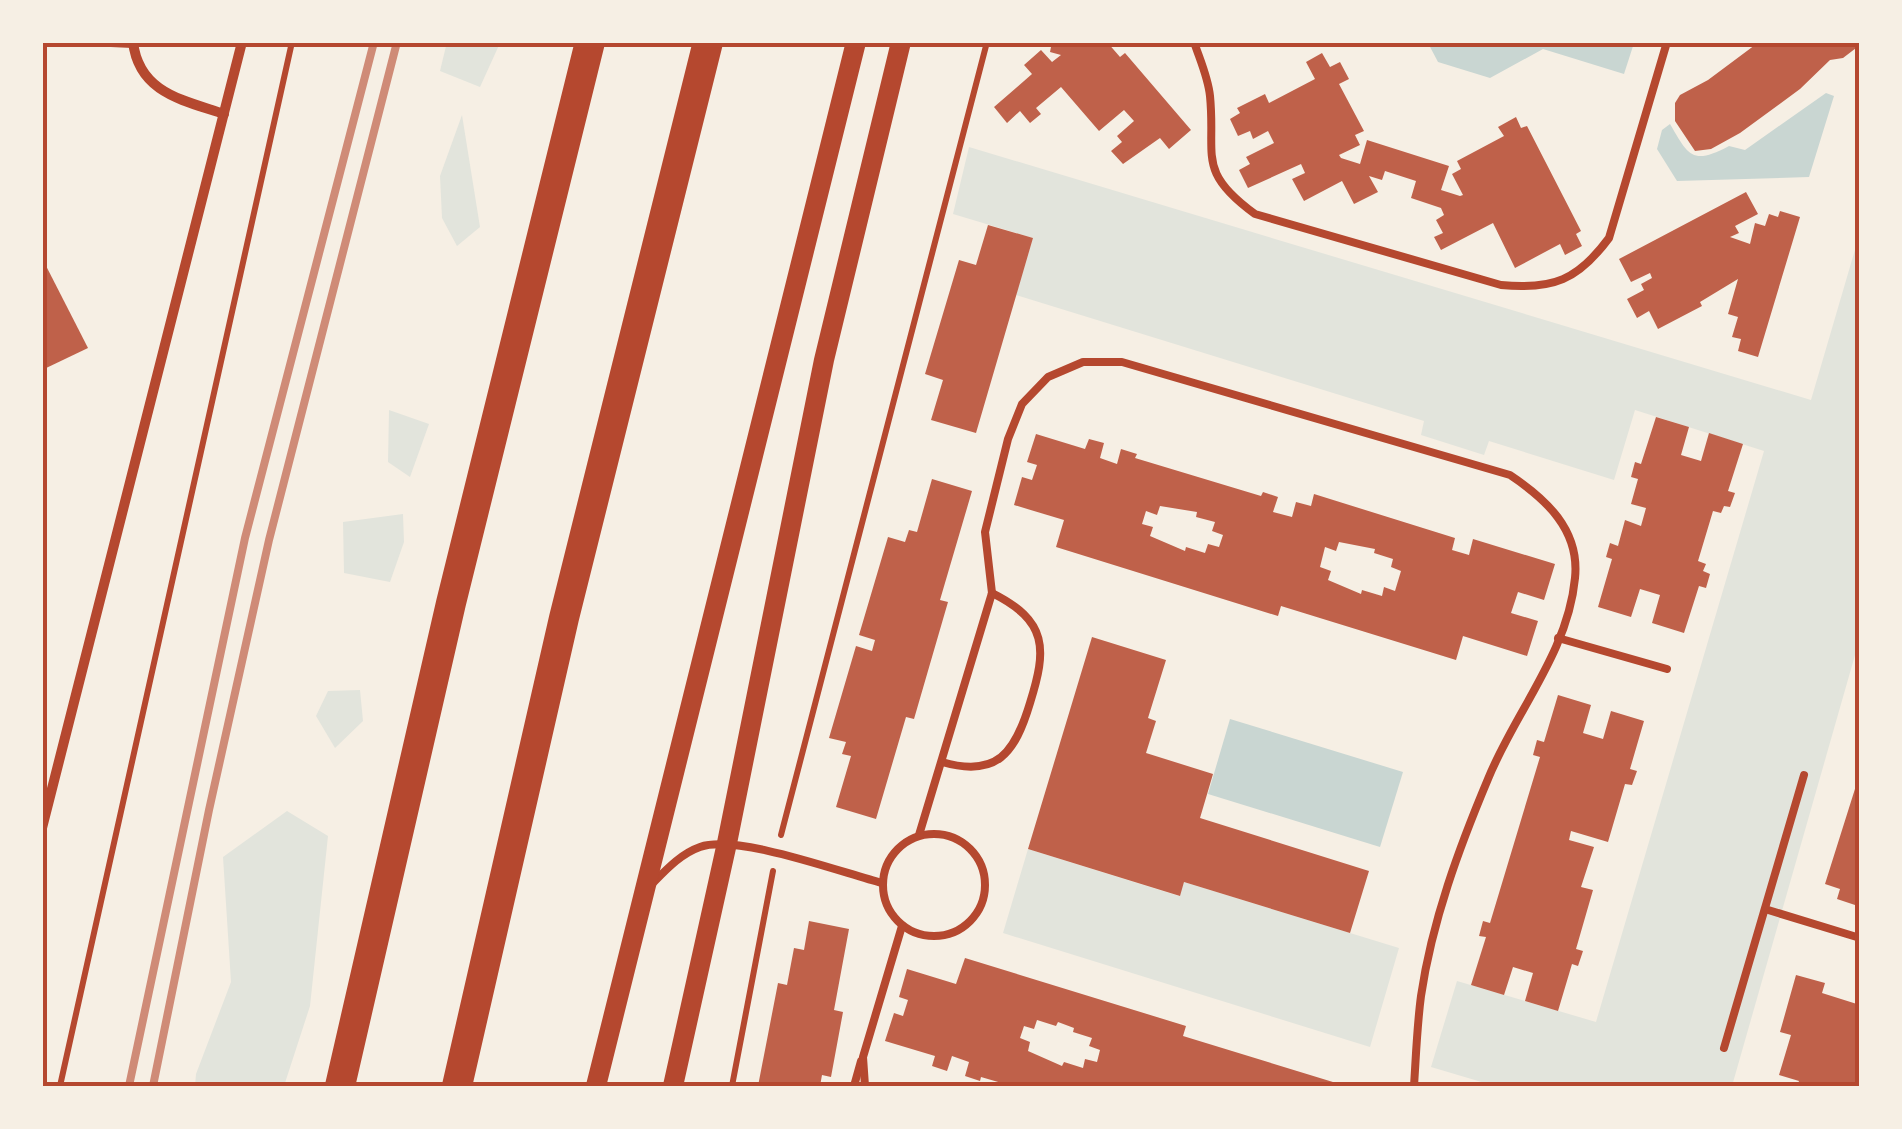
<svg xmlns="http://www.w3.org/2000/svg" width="1902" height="1129" font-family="'Source Sans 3',sans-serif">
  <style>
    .green { fill: #e2e4dc }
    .water { fill: #c9d6d2 }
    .building { fill: #bf614a; fill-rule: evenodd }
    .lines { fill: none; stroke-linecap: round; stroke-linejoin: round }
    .path { stroke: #b5482f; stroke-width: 6 }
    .service { stroke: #b5482f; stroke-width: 8 }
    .minor { stroke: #b5482f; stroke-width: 10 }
    .secondary { stroke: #b5482f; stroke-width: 20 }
    .motorway { stroke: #b5482f; stroke-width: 30 }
    .rail { stroke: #cf8b77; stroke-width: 8 }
    .neatline { fill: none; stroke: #b5482f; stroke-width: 4 }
  </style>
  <rect width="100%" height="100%" fill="#f6efe4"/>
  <g class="green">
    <polygon points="447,42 500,43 480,87 440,71"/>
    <polygon points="462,115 480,227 457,246 442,218 440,176"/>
    <polygon points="969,147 1811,400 1859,236 1859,641 1732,1086 1495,1086 1431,1067 1457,981 1596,1022 1764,451 1635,410 1614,480 1489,441 1484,455 1421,435 1424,421 1016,295 1033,238 953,214"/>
    <polygon points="389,410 429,424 410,477 388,462"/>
    <polygon points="403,514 404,542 390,582 344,573 343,522"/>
    <polygon points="360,690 363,721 335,748 316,716 328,691"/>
    <polygon points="287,811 328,836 310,1006 284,1086 195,1086 196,1074 231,982 223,857"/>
    <polygon points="1028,849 1179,896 1184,882 1399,948 1370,1047 1003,933"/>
  </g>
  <g class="water">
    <polygon points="1428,43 1634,43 1624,74 1543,49 1490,78 1438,62"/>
    <path d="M1826,93l8,3 -25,81 -132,4 -20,-32 5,-19 8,-6c19,33 23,41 59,22l16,4z"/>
    <polygon points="1230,719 1403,772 1380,847 1208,794"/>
  </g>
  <g class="building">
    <polygon points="1052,42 1107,42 1120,57 1125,53 1191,130 1169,149 1160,138 1123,164 1111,151 1122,142 1117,136 1134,121 1124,110 1099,131 1061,87 1036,108 1041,114 1030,123 1020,111 1007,123 994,107 1032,74 1024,65 1041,50 1052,62 1061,55 1050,52"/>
    <polygon points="1759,42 1860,42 1860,45 1843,58 1830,60 1800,89 1740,133 1711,149 1695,151 1675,121 1675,103 1680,95 1708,80"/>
    <polygon points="1322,53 1330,67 1340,62 1349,79 1339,84 1364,131 1355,135 1360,145 1339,155 1341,158 1360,164 1367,140 1449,166 1441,190 1460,196 1463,195 1452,174 1461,169 1457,161 1504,136 1498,127 1516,117 1521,128 1527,126 1581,231 1576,234 1582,246 1565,255 1560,244 1515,268 1493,223 1441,250 1434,237 1443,233 1436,220 1444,215 1441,208 1411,198 1416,181 1385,171 1382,180 1369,176 1378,192 1354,204 1342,181 1304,201 1292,179 1305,173 1301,164 1248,188 1239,170 1250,164 1246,157 1274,143 1268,131 1253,139 1250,131 1238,136 1230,119 1240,113 1237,108 1265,94 1269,103 1315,79 1306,62"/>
    <polygon points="1746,192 1758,214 1735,226 1739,233 1730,237 1750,244 1755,223 1765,226 1769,214 1778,217 1780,211 1800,217 1758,357 1738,351 1741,339 1732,337 1738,317 1728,314 1738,279 1700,302 1702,306 1658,329 1649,311 1637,318 1627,299 1644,290 1641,284 1652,278 1650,273 1631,282 1619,259"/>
    <polygon points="988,225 1033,238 976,433 931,420 943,380 925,374 959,260 976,265"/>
    <polygon points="42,258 88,348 42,370"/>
    <polygon points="1656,417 1689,427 1681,455 1701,461 1709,433 1743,444 1728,491 1735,493 1730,507 1724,506 1721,513 1713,511 1698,561 1706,564 1703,571 1710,574 1706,588 1699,586 1684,633 1652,623 1660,595 1640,589 1631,617 1598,607 1612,559 1606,557 1610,543 1618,546 1625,520 1641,526 1646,508 1631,504 1638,479 1631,477 1635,462 1641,464"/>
    <path d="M1036,434l49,15 4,-10 15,4 -4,15 17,6 4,-15 16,5 -2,4 126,38 2,-4 15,5 -5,15 19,5 4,-15 15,4 3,-12 141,44 -3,12 17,5 4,-16 82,25 -11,36 -26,-8 -7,21 27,8 -11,35 -64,-20 -7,24 -175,-54 -3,10 -222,-69 8,-27 -50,-15 8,-28 10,3 5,-15 -10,-3zM1160,506l37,6 -1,5 19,5 -3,9 11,4 -4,12 -11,-3 -3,9 -19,-6 -1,4 -35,-15 3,-9 -11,-3 4,-13 11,4zM1339,542l36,7 -1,4 19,6 -2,8 10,4 -6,20 -11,-4 -2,9 -20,-6 -1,4 -33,-14 3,-9 -11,-4 5,-20 11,4z"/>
    <polygon points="932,479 972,491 940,600 948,602 914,719 906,717 876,819 836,807 851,756 842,754 846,742 829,738 856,646 872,651 875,640 859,635 888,537 905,542 909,530 917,532"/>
    <polygon points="1092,637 1166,660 1148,718 1156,721 1146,753 1213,774 1200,818 1369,871 1350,933 1184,882 1180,896 1028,849"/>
    <polygon points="1558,695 1591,705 1583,733 1603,739 1611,711 1644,721 1630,769 1637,771 1632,785 1625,784 1608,842 1571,831 1569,840 1594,847 1581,887 1593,890 1576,949 1583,951 1578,966 1572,964 1558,1011 1525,1001 1533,973 1513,967 1504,995 1471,985 1486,937 1479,936 1483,921 1490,923 1540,757 1533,755 1537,740 1544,742"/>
    <polygon points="1860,773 1860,895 1855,905 1837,899 1840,889 1825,884"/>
    <polygon points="809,921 849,929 834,1010 843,1012 831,1077 822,1075 820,1086 758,1086 778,983 787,985 794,948 804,950"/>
    <path d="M965,958l221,68 -3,10 163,50h-334l-31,-9 -1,4 -15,-5 4,-14 -17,-6 -5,15 -15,-5 3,-10 -50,-15 9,-28 9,3 5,-16 -9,-3 8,-28 49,15zM1037,1020l19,6 2,-4 16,6 -1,4 19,6 -3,8 11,4 -3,12 -12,-3 -2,9 -19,-6 -2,4 -34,-15 2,-9 -10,-4 4,-12 10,3z"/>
    <polygon points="1796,975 1825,983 1822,993 1860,1005 1860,1086 1797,1086 1799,1081 1779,1075 1791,1035 1780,1032"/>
  </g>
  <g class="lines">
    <g class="path">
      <polyline points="781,835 987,42"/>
      <polyline points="60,1086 292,42"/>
      <polyline points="732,1086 773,871"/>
    </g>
    <g class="service">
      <polyline points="89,42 133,44"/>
      <path d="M1194,42c6,18 14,35 16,54 6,60 -14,75 45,118l246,71c52,5 77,-5 108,-47l58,-196"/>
      <polyline points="1558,638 1667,669"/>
      <path d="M942,762c55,16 73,-9 88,-59 17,-54 18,-82 -38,-110"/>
      <circle cx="934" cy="885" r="51"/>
      <path d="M919,835l73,-242 -7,-61 23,-93 14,-35 26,-27 35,-15h39l388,113c36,24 70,55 65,103 -7,75 -60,134 -87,201 -29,69 -56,142 -67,217 -4,30 -5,60 -7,90"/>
      <path d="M651,885c14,-14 29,-31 49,-38 38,-13 140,25 182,36"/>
      <polyline points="1765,909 1860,938"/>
      <polyline points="1724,1048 1804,775"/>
      <polyline points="854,1086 861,1061"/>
      <polyline points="865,1086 863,1057 902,926"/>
    </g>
    <g class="minor">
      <path d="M133,42c6,51 50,58 91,72"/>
      <polyline points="42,828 242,42"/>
    </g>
    <g class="secondary">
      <polyline points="596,1086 856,42"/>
      <polyline points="673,1086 727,843 824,360 901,42"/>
    </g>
    <g class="motorway">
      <polyline points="340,1086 451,603 590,42"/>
      <polyline points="457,1086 564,618 708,42"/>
    </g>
    <g class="rail">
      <polyline points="129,1086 245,538 374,42"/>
      <polyline points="153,1086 209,810 269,540 397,42"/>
    </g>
  </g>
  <rect width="1902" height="1129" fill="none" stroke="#f6efe4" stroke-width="90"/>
  <rect x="45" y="45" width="1812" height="1039" class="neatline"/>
</svg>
